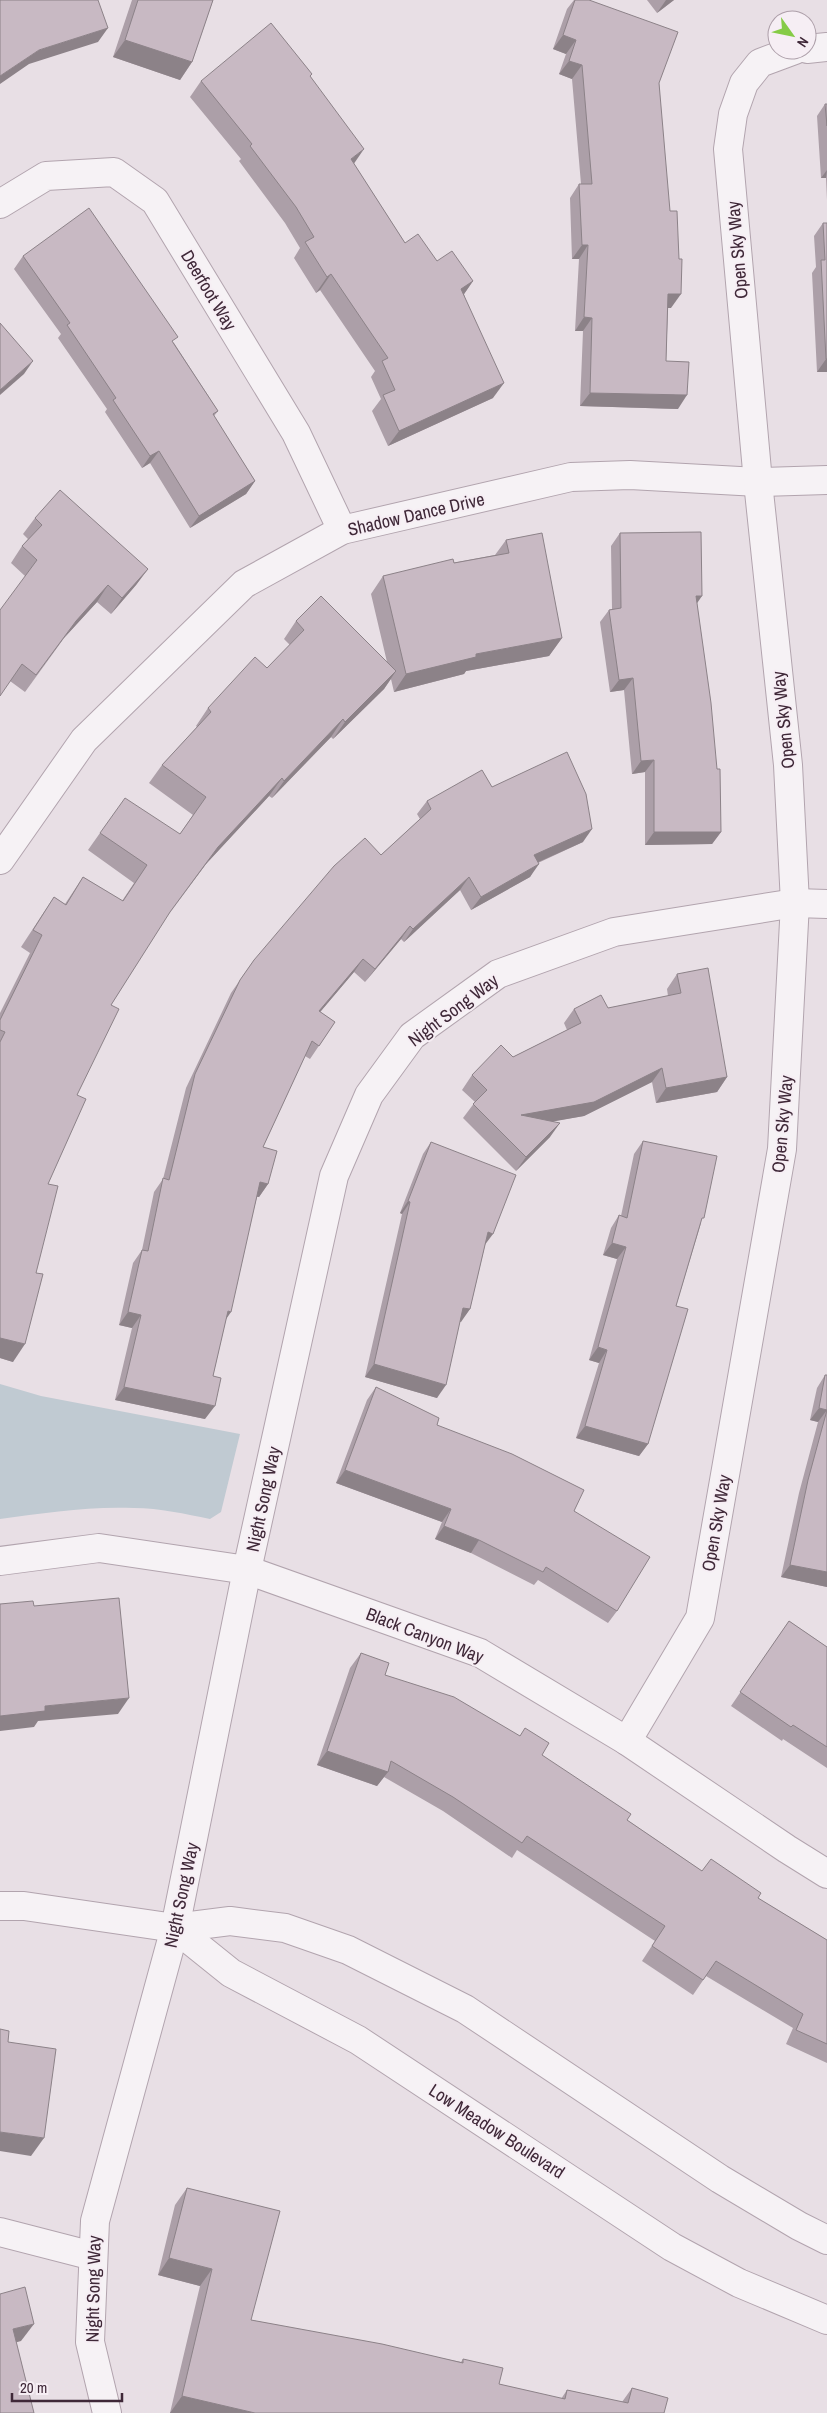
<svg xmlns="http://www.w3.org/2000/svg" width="827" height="2413" font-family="'Archivo Narrow',sans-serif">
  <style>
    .green { fill: #c0cad2 }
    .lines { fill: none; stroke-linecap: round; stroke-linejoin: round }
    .minor-casing { stroke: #b2a4ae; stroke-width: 30 }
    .minor { stroke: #f6f2f5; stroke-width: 28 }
    .wall { fill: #ac9fa8 }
    .shaded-wall { fill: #8c8288 }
    .building { fill: #c8b9c3; stroke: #8c8288 }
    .labels { text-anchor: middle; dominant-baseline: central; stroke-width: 4; stroke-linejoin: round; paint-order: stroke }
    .street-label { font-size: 18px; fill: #3f2838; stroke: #f6eef4 }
  </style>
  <rect width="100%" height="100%" fill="#e8dfe5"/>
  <path class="green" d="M0,1384l41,12 199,38 -19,78 -11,7c-25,-5 -50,-11 -76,-11 -45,-2 -90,5 -134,11z"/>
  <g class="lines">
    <g class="minor-casing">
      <g id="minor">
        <polyline points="807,49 827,47"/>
        <polyline points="0,204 46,176 114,172 155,201 296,433 342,530"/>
        <polyline points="0,860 84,740 244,584 342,530 571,477 630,475 758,482 827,480"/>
        <polyline points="0,1561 99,1548 247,1570 480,1653 627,1741 787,1849 827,1874"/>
        <polyline points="627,1741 700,1618 782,1149 795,903 788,765 758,482 728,149 733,114 744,83 760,63 795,50"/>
        <polyline points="0,1906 24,1906 175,1928 230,1921 285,1928 348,1950 465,2009 720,2179 799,2226 827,2240"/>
        <polyline points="175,1928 231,1973 358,2040 672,2247 739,2283 827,2320"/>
        <polyline points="0,2232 93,2256"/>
        <polyline points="107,2413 90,2342 95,2221 175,1928 247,1570 334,1176 369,1095 412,1036 498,974 614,932 795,903 827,904"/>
      </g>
    </g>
    <use href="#minor" class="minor"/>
  </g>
  <g class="wall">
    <polygon points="132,0 213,0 192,62 180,80 113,57"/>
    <polygon points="574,0 589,0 659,83 671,308 668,308 666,361 678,409 580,406 583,331 575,331 579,259 572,259 570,198 579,184 581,184 572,79 559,74 566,54 553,49 567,9"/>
    <polygon points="647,0 674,0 657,13"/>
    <polygon points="310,76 354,164 405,243 473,281 464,294 493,398 388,446 372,411 381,399 371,377 375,371 320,290 316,293 294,258 300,248 285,223 239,161 241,159 190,97 201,81"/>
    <polygon points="825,104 827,104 827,200 826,178 821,178 817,116"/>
    <polygon points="823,223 827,223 827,372 817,372 812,273 816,267 814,236"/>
    <polygon points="23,256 174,343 218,411 214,416 255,481 246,494 190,528 150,463 142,468 105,412 107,409 58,338 61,334 14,269"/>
    <polygon points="35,518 148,569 136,585 111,614 97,602 64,638 25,692 10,681 25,576 11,563 22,546 28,539 23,534"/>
    <polygon points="620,533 697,604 721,832 712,844 645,845 645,772 632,774 624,690 610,692 600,622 609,610 612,609 611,546"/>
    <polygon points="506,540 562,638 549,656 466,671 464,674 394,692 391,679 384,689 333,739 331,737 272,798 269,796 206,864 166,917 111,1005 77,1095 48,1184 13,1362 0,1358 0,1013 30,953 21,947 42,915 54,897 65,904 83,877 122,901 134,883 88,850 100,833 180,834 193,815 149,783 162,765 197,727 196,726 208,708 267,668 290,645 284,639 296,621 387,662 371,594 383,576 495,555"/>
    <polygon points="492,787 583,842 538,863 530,877 471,910 460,890 404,942 401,939 365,982 354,972 320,1012 335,1022 310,1059 305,1056 263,1147 268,1184 259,1197 257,1197 226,1319 213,1376 205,1419 115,1400 132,1328 119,1325 133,1263 142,1250 154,1192 163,1179 186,1088 231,993 254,960 381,855 420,819 417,814 427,801"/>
    <polygon points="677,974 727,1077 717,1092 656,1103 652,1082 584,1116 554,1121 550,1137 516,1171 463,1118 475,1102 462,1090 472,1075 513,1057 567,1030 564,1023 574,1009 608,1008 668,996 667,989"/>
    <polygon points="643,1141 701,1223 676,1306 648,1444 639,1456 576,1438 599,1363 589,1360 617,1259 603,1255 611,1228 619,1215 621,1216 634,1154"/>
    <polygon points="431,1142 485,1245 470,1309 460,1322 437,1398 365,1377 402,1214 400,1213 423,1154"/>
    <polygon points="825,1375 827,1375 827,1587 781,1577 799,1493 818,1422 810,1420 817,1388"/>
    <polygon points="376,1387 574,1511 617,1611 608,1623 538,1580 534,1585 471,1553 435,1539 442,1522 336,1483 367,1400"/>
    <polygon points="789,1621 827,1647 827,1768 783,1739 782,1741 731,1706"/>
    <polygon points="361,1653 385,1675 542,1755 627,1820 702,1871 758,1898 827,1940 827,2063 786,2044 793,2028 706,1976 693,1995 642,1961 655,1941 517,1850 512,1858 443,1811 384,1777 377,1786 317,1765 350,1668"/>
    <polygon points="187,2188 251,2320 461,2362 463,2359 499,2384 561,2399 567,2390 622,2402 632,2388 664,2413 170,2413 200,2286 158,2275 175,2205"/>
  </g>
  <g class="shaded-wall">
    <polygon points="666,0 674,0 657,13"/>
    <polygon points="108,28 98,42 29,64 0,84 0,76 39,50"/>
    <polygon points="563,35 576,40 566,54 553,49"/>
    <polygon points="125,40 192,62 180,80 113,57"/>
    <polygon points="569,61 582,65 572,79 559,74"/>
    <polygon points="364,149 353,165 351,159"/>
    <polygon points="827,170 826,178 821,178"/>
    <polygon points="582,245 588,245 579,259 572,259"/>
    <polygon points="331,274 320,290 316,293 327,277"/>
    <polygon points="473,281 462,297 461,289"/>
    <polygon points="668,294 681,294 671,308 659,308"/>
    <polygon points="584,317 592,318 583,331 575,331"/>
    <polygon points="826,359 827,359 827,372 817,372"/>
    <polygon points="33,361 24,374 0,395 0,390"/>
    <polygon points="504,383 493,398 388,446 399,431"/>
    <polygon points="590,393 687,395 678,409 580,406"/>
    <polygon points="159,451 150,463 142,468 150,456"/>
    <polygon points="255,481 246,494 190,528 199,516"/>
    <polygon points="148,569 136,585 111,614 122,598"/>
    <polygon points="108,585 97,602 64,638 25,692 76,621"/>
    <polygon points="696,596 702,596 693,609"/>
    <polygon points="562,638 549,656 466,671 464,674 394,692 406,674 476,654"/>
    <polygon points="396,671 384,689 333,739 345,722"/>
    <polygon points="633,678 624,690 610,692 619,680"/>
    <polygon points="343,719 331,737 272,798 284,781"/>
    <polygon points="654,760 645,772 632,774 641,761"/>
    <polygon points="282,778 269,796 206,864 158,929 218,847"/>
    <polygon points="592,829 583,842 525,868 534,855"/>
    <polygon points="654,832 721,832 712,844 645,845"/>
    <polygon points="539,864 530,877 471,910 481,897"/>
    <polygon points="469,877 460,890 404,942 413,929"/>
    <polygon points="410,926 401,939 365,982 375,969"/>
    <polygon points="363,959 354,972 310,1024 319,1011"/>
    <polygon points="662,1068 652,1082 584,1116 511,1129 521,1115"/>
    <polygon points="727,1077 717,1092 656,1103 666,1088"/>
    <polygon points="560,1123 550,1137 516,1171 526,1157"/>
    <polygon points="260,1182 268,1184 259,1197 251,1195"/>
    <polygon points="408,1201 410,1202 402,1214 400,1213"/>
    <polygon points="488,1232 493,1234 484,1246"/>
    <polygon points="612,1243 626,1247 617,1259 603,1255"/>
    <polygon points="463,1308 470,1309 461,1322 455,1320"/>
    <polygon points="228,1311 231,1312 222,1325"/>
    <polygon points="128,1312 141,1315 132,1328 119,1325"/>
    <polygon points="0,1338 25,1344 13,1362 0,1358"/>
    <polygon points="598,1347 607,1350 599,1363 589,1360"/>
    <polygon points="374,1364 446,1385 437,1398 365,1377"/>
    <polygon points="124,1387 215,1406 205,1419 115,1400"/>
    <polygon points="819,1408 827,1410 818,1422 810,1420"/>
    <polygon points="585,1426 648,1444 639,1456 576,1438"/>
    <polygon points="345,1470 451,1509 442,1522 336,1483"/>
    <polygon points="444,1526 479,1540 471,1553 435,1539"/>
    <polygon points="790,1565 827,1572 827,1587 781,1577"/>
    <polygon points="129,1698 118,1714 38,1721 34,1727 0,1731 0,1716 45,1706"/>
    <polygon points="327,1751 388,1772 377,1786 317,1765"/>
    <polygon points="0,2132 44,2138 31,2156 0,2151"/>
    <polygon points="169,2258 212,2269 200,2286 158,2275"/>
    <polygon points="34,2324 21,2341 0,2347 13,2329"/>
    <polygon points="182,2396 255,2413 170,2413"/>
  </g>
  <g class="building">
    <polygon points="0,0 98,0 108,28 39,50 0,76"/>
    <polygon points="138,0 213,0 192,62 125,40"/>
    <polygon points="575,0 589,0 678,32 659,83 670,211 677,211 679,259 682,259 681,294 668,294 666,361 689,362 687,395 590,393 592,318 584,317 588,245 582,245 579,184 592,184 582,65 569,61 576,40 563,35"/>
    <polygon points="271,23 312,74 310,76 364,149 351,159 405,243 418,234 437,261 452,251 473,281 461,289 504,383 399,431 383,395 395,390 382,361 388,358 331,274 327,277 305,242 314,237 296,207 250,146 252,144 201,81"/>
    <polygon points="825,104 827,104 827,126"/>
    <polygon points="89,208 178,337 172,341 218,411 213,414 255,481 199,516 159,451 150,456 113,400 116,398 67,325 70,323 23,256"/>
    <polygon points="823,223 827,223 827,359 826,359 821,260 825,260"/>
    <polygon points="0,323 33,361 0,390"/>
    <polygon points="60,490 148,569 122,598 108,585 76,621 36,675 22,664 0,696 0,610 37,560 22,546 42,525 35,518"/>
    <polygon points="701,532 702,596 696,596 711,703 717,769 720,769 721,832 654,832 654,760 641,761 633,678 619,680 609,610 621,608 620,533"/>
    <polygon points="542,533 562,638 476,654 476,657 406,674 383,576 453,559 454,563 509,553 506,540"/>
    <polygon points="321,596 396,671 345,722 343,719 284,781 282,778 218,847 170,912 111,1005 119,1009 77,1095 86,1099 48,1184 58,1186 36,1273 43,1274 25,1344 0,1338 0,1042 5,1032 0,1030 0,1020 42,935 33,930 54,897 66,905 83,877 123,901 147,865 100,833 125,798 180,834 206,797 162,765 211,712 208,708 255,657 267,668 304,630 296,621"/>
    <polygon points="567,752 586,794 592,829 534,855 539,864 481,897 469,877 413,929 410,926 375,969 363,959 319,1011 335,1022 319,1046 312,1041 263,1147 277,1151 268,1184 260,1182 231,1312 228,1311 213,1376 221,1378 215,1406 124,1387 141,1315 128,1312 142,1250 148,1251 163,1178 169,1180 195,1074 240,980 254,960 334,866 365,838 381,855 431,809 427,801 482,770 492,787"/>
    <polygon points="708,968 727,1077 666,1088 662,1068 594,1102 521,1115 560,1123 526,1157 473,1104 487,1090 472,1075 501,1045 513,1057 581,1023 574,1009 601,995 608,1008 681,993 677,974"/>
    <polygon points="643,1141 717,1156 704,1218 702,1218 676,1306 688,1309 648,1444 585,1426 607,1350 598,1347 626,1247 612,1243 619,1215 627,1218"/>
    <polygon points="431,1142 516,1175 493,1234 488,1232 470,1309 463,1308 446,1385 374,1364 410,1202 408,1201"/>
    <polygon points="825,1375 827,1375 827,1572 790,1565 808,1480 827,1410 819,1408"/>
    <polygon points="376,1387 439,1418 437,1425 512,1454 584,1490 574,1511 650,1557 617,1611 546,1567 543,1572 479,1540 444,1526 451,1509 345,1470"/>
    <polygon points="119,1598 129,1698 45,1706 45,1711 0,1716 0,1604 33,1601 34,1606"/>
    <polygon points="789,1621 827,1647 827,1747 793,1725 791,1727 740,1692"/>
    <polygon points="361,1653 389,1663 385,1675 454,1697 520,1736 525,1728 549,1743 542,1755 631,1814 627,1820 702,1871 711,1859 761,1893 758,1898 827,1940 827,2044 796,2030 803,2014 716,1961 703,1980 652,1946 665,1926 527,1836 522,1843 453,1797 391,1761 388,1772 327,1751"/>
    <polygon points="0,2029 9,2031 8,2042 56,2049 44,2138 0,2132"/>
    <polygon points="187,2188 280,2211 251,2320 382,2344 463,2363 463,2359 503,2368 499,2384 565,2399 567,2390 628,2403 632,2388 668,2398 664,2413 255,2413 182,2396 212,2269 169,2258"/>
    <polygon points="25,2287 34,2324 13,2329 34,2413 0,2413 0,2294"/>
  </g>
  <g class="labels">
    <g class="street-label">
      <text transform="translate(737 250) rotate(-95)">Open Sky Way</text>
      <text transform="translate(209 290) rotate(59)">Deerfoot Way</text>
      <text transform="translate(416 514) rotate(-13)">Shadow Dance Drive</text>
      <text transform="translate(783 720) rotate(-96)">Open Sky Way</text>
      <text transform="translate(453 1010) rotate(-37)">Night Song Way</text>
      <text transform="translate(782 1124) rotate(-85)">Open Sky Way</text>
      <text transform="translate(263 1499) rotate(-78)">Night Song Way</text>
      <text transform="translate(716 1523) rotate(-80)">Open Sky Way</text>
      <text transform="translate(425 1635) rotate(21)">Black Canyon Way</text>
      <text transform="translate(181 1895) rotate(-78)">Night Song Way</text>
      <text transform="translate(497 2131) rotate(33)">Low Meadow Boulevard</text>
      <text transform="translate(93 2289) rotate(-89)">Night Song Way</text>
    </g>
  </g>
  <g transform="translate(792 35) rotate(123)"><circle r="24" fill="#f6eef4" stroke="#ad9fa9"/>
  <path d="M0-4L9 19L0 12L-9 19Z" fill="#85cb46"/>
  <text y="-8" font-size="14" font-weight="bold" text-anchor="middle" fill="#3f2838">N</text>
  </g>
  <path d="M12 2393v8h110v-8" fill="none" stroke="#3f2838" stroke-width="2.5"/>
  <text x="20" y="2393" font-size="15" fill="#3f2838" stroke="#f6eef4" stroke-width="4" paint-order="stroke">20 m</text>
</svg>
